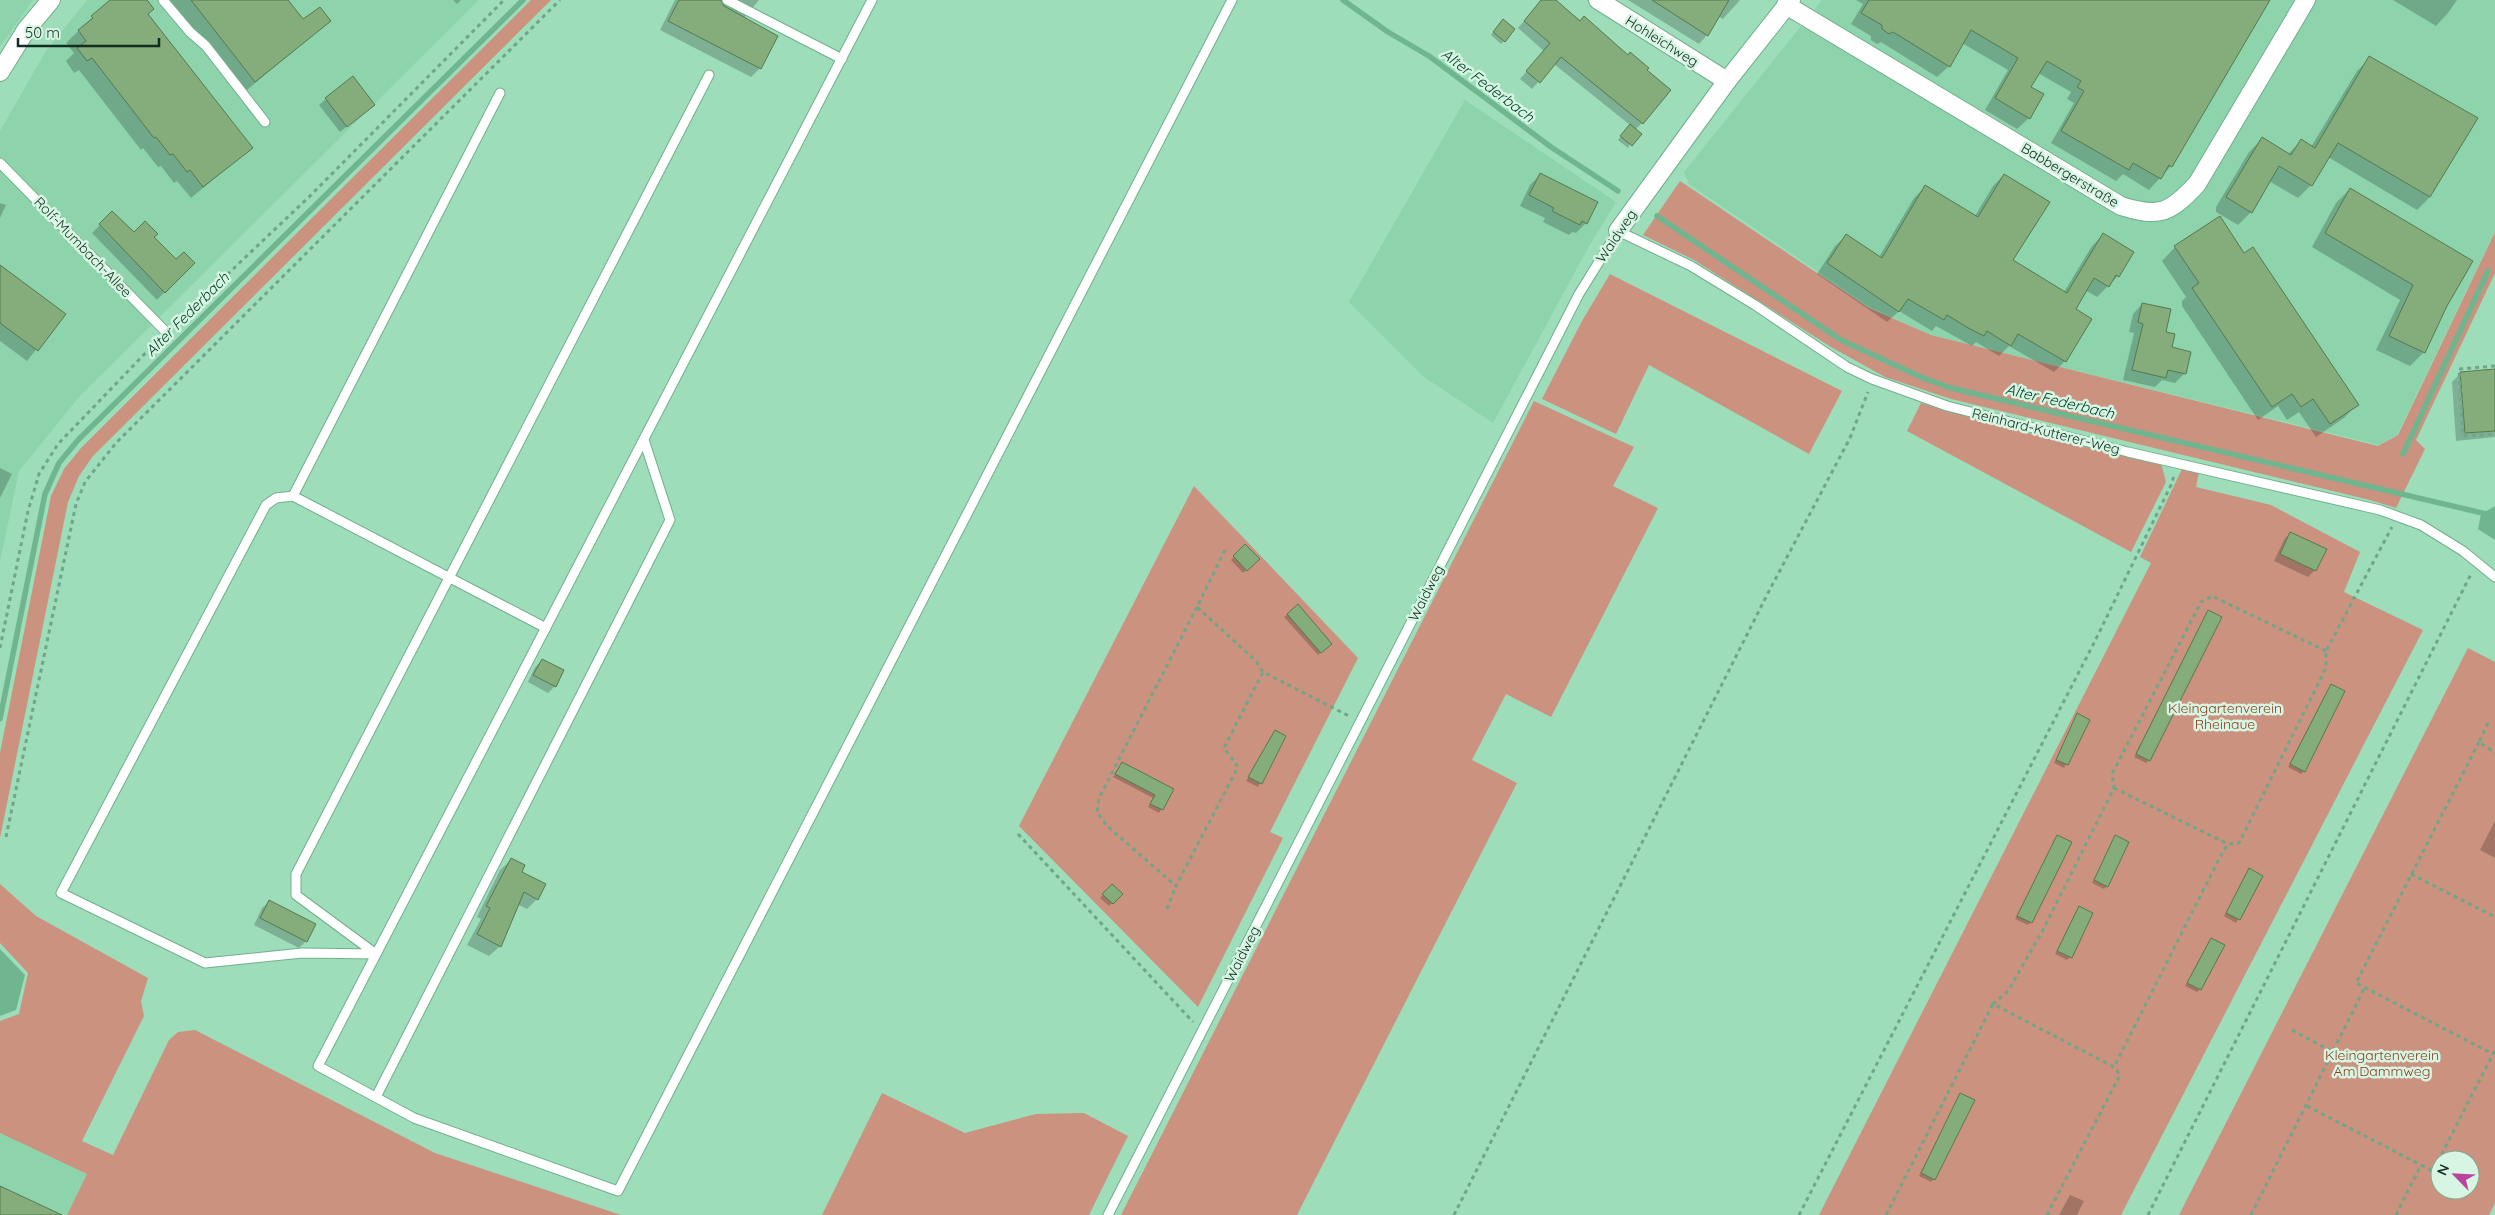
<svg xmlns="http://www.w3.org/2000/svg" width="2495" height="1215" font-family="Quicksand,sans-serif">
  <style>
    .built { fill: #8dd4ad }
    .green { fill: #ca927f; fill-rule: evenodd }
    .water { fill: #6fb690 }
    .shadow { fill: #0003 }
    .lines { fill: none; stroke-linecap: round; stroke-linejoin: round }
    .stream { stroke: #6fb690; stroke-width: 5.5 }
    .building { fill: #85ac7b; stroke: #547a4c }
    .service-casing { stroke: #71af8d; stroke-width: 11 }
    .minor-casing { stroke: #71af8d; stroke-width: 20 }
    .path { stroke: #71a589; stroke-width: 3; stroke-dasharray: 4 4; stroke-linecap: butt }
    .service { stroke: #fff; stroke-width: 9 }
    .minor { stroke: #fff; stroke-width: 18 }
    .labels { text-anchor: middle; dominant-baseline: central; stroke-width: 5; stroke-linejoin: round; paint-order: stroke }
    .street-label { font-size: 14px; fill: #132d20; stroke: #d6f6e3 }
    .park-label { font-size: 14px; fill: #8e3b1c; stroke: #d6f6e3 }
    .water-label { font-size: 15px; font-style: italic; fill: #044128; stroke: #d6f6e3 }
  </style>
  <rect width="100%" height="100%" fill="#9dddba"/>
  <g class="built">
    <polygon points="0,0 33,0 0,47"/>
    <polygon points="87,0 479,0 79,397 19,471 0,562 0,131 46,51"/>
    <polygon points="1822,0 2495,0 2495,231 2397,435 2379,445 1931,335 1870,307 1689,184 1684,172"/>
    <polygon points="1465,100 1616,202 1588,248 1493,423 1424,377 1349,302"/>
    <polygon points="0,1133 87,1174 67,1215 0,1215"/>
  </g>
  <g class="green">
    <polygon points="531,0 551,0 93,456 79,476 68,502 0,838 0,753 51,496 64,469 81,448"/>
    <polygon points="1680,181 1869,308 1931,335 2378,446 2398,435 2495,232 2495,273 2416,440 2425,449 2396,508 2370,500 1951,399 1885,377 1831,347 1694,260 1643,235"/>
    <polygon points="1610,274 1842,391 1809,454 1649,365 1616,434 1542,399 1582,321"/>
    <polygon points="1534,401 1634,447 1613,486 1658,508 1551,717 1506,694 1472,760 1517,783 1297,1215 1121,1215"/>
    <polygon points="1921,403 2053,440 2161,463 2166,482 2131,552 1907,431"/>
    <polygon points="2182,469 2199,472 2196,487 2271,505 2360,552 2344,592 2423,630 2121,1215 1819,1215 2151,563 2140,557"/>
    <polygon points="1194,486 1358,658 1270,832 1283,838 1198,1007 1019,826"/>
    <path d="M2468,648l27,14v541l-6,12h-310zM2440,1160h30v30h-30z"/>
    <polygon points="0,884 36,916 148,978 141,1001 144,1016 82,1141 113,1155 169,1040 178,1032 195,1030 435,1153 621,1215 67,1215 87,1174 0,1133 0,1021 19,1014 28,973 0,943"/>
    <polygon points="882,1093 965,1133 1036,1114 1084,1113 1128,1136 1089,1215 822,1215"/>
  </g>
  <g class="water">
    <polygon points="2495,506 2495,540 2478,529 2481,514"/>
    <polygon points="0,949 25,975 16,1010 0,1016"/>
  </g>
  <g class="shadow">
    <polygon points="110,0 145,0 146,14 251,148 191,198 177,181 174,183 161,166 158,167 143,148 141,150 79,70 74,73 66,61 74,53 66,43"/>
    <polygon points="171,0 287,0 303,21 329,21 241,95 169,2"/>
    <polygon points="453,0 461,0 457,4"/>
    <polygon points="675,0 759,0 744,18 760,68 751,77 660,30"/>
    <polygon points="1542,0 1554,0 1646,70 1642,123 1635,130 1628,148 1618,140 1630,125 1554,64 1532,89 1520,79 1544,51 1518,28"/>
    <polygon points="1628,0 1740,0 1723,19 1718,16 1707,35 1699,44"/>
    <polygon points="1856,0 2269,0 2171,166 2149,190 2123,174 2116,181 2051,143 2074,103 2067,99 2071,92 2038,73 2029,87 2029,118 2017,129 1985,110 2008,70 1962,43 1949,66 1937,77 1881,42 1877,44 1871,40 1871,36 1851,24 1863,4"/>
    <polygon points="2393,0 2457,0 2448,13 2436,26"/>
    <polygon points="1500,24 1504,41 1501,44 1491,35"/>
    <polygon points="2370,58 2430,197 2417,210 2328,157 2311,185 2298,198 2269,181 2251,212 2238,225 2216,212 2216,207 2249,152 2262,139 2288,154 2301,141 2311,147 2357,71"/>
    <polygon points="326,99 373,105 340,132 319,105"/>
    <polygon points="1540,175 1586,223 1576,233 1572,232 1569,235 1543,222 1545,218 1520,206 1530,185"/>
    <polygon points="2004,175 2011,260 2064,292 2092,246 2103,235 2118,276 2097,297 2085,290 2074,309 2090,319 2065,361 2054,372 2009,346 1999,356 1976,342 1972,346 1936,326 1932,331 1899,311 1887,322 1817,274 1835,246 1846,236 1879,257 1914,198 1925,187 1975,216 1993,186"/>
    <polygon points="2350,189 2446,305 2424,352 2410,366 2376,350 2400,300 2312,247 2336,203"/>
    <polygon points="0,203 6,205 0,218"/>
    <polygon points="112,213 133,234 153,238 176,261 193,263 157,300 92,233"/>
    <polygon points="2175,247 2357,404 2344,418 2316,437 2299,412 2287,420 2278,406 2258,420 2182,306 2182,301 2186,297 2162,261"/>
    <polygon points="0,267 64,314 27,361 0,341"/>
    <polygon points="2142,304 2165,333 2170,348 2189,353 2184,374 2175,383 2162,380 2155,387 2123,380 2134,333 2129,332 2133,314"/>
    <polygon points="2495,370 2495,437 2456,441 2452,382 2461,373"/>
    <polygon points="0,468 12,474 0,498"/>
    <polygon points="2290,533 2315,570 2308,577 2274,561 2284,540"/>
    <polygon points="1245,546 1258,559 1243,573 1231,560"/>
    <polygon points="1298,606 1328,647 1318,655 1284,617"/>
    <polygon points="2206,615 2149,760 2146,763 2134,757"/>
    <polygon points="542,661 555,686 548,693 528,682 535,667"/>
    <polygon points="2331,685 2304,771 2301,774 2288,767"/>
    <polygon points="2077,715 2088,720 2064,768 2054,763"/>
    <polygon points="1275,731 1285,736 1258,787 1246,781"/>
    <polygon points="1122,764 1172,789 1159,813 1148,807 1153,798 1113,777"/>
    <polygon points="2495,821 2495,858 2480,850"/>
    <polygon points="2116,836 2107,886 2104,889 2092,883"/>
    <polygon points="2058,837 2031,922 2028,925 2015,919"/>
    <polygon points="511,860 537,899 527,909 517,904 500,946 489,956 467,945 481,919 477,917 500,870"/>
    <polygon points="2249,870 2261,876 2236,923 2224,916"/>
    <polygon points="1112,885 1121,894 1109,906 1100,898"/>
    <polygon points="269,902 314,925 306,941 299,948 254,925 262,908"/>
    <polygon points="2079,907 2070,957 2067,960 2055,954"/>
    <polygon points="2211,939 2200,989 2197,992 2185,986"/>
    <polygon points="1960,1094 1934,1179 1931,1182 1919,1176"/>
    <polygon points="2070,1195 2084,1201 2077,1215 2059,1215"/>
  </g>
  <g class="lines">
    <g class="stream">
      <polyline points="1343,0 1388,32 1429,56 1551,147 1618,191"/>
      <polyline points="1657,216 1841,340 1923,378 1951,388 2495,516"/>
      <polyline points="2403,454 2488,271"/>
      <polyline points="0,719 45,494 59,463 78,440 523,0"/>
    </g>
  </g>
  <g class="building">
    <polygon points="110,0 147,0 154,9 148,14 253,148 203,187 190,170 187,172 173,154 170,155 156,137 154,138 92,58 87,61 77,48 86,41 78,30 93,18 91,16"/>
    <polygon points="191,0 288,0 303,19 320,7 331,21 255,82"/>
    <polygon points="679,0 721,0 724,6 778,36 761,69 668,21"/>
    <polygon points="1541,0 1556,0 1580,21 1584,16 1628,55 1630,52 1649,68 1647,70 1671,90 1643,124 1561,57 1540,83 1526,71 1550,43 1524,21"/>
    <polygon points="1652,0 1729,0 1708,36"/>
    <polygon points="1869,0 2270,0 2172,167 2169,165 2161,179 2133,163 2129,170 2061,131 2084,91 2077,87 2081,81 2047,61 2031,87 2044,94 2030,119 1995,98 2018,58 1971,30 1950,67 1893,32 1889,34 1882,29 1882,25 1861,13"/>
    <polygon points="1503,19 1515,29 1505,42 1493,32"/>
    <polygon points="2369,56 2478,118 2430,197 2338,143 2312,186 2279,166 2252,213 2226,197 2262,137 2291,155 2301,139 2315,148"/>
    <polygon points="353,76 375,105 347,127 325,98"/>
    <polygon points="1630,124 1642,134 1632,146 1620,136"/>
    <polygon points="1540,173 1598,202 1587,224 1582,221 1580,225 1552,211 1554,208 1529,195"/>
    <polygon points="2004,174 2050,202 2013,260 2067,293 2103,233 2134,252 2119,277 2116,275 2109,287 2094,278 2076,309 2092,319 2066,362 2018,334 2011,346 1987,331 1984,336 1970,329 1947,315 1944,320 1908,299 1899,312 1827,263 1846,234 1882,258 1925,185 1978,217"/>
    <polygon points="2350,188 2473,261 2447,306 2425,353 2389,336 2413,285 2325,233"/>
    <polygon points="112,211 134,232 145,221 158,234 154,237 176,259 184,252 195,263 165,293 99,224"/>
    <polygon points="2220,216 2244,253 2253,247 2359,405 2330,424 2313,399 2301,407 2292,394 2272,407 2192,288 2199,283 2174,246"/>
    <polygon points="0,265 66,314 38,351 0,323"/>
    <polygon points="2142,303 2171,309 2166,332 2175,334 2172,347 2191,352 2186,374 2168,370 2166,378 2132,370 2143,324 2138,322"/>
    <polygon points="2495,369 2495,431 2465,433 2460,372"/>
    <polygon points="2290,532 2327,549 2316,571 2280,554"/>
    <polygon points="1245,544 1260,559 1247,571 1233,556"/>
    <polygon points="1298,604 1332,644 1321,653 1287,614"/>
    <polygon points="2208,610 2222,617 2150,761 2136,754"/>
    <polygon points="542,659 564,670 556,687 533,675"/>
    <polygon points="2331,684 2345,691 2305,772 2290,764"/>
    <polygon points="2077,713 2090,720 2068,765 2056,760"/>
    <polygon points="1275,730 1286,736 1262,784 1248,777"/>
    <polygon points="1122,762 1174,789 1163,810 1150,804 1155,795 1115,774"/>
    <polygon points="2057,835 2072,842 2032,923 2017,916"/>
    <polygon points="2115,835 2129,842 2108,887 2094,880"/>
    <polygon points="511,858 525,865 522,872 546,884 538,900 524,892 501,947 477,934 490,908 486,906"/>
    <polygon points="2249,868 2263,876 2240,920 2226,913"/>
    <polygon points="1112,884 1123,894 1113,904 1102,894"/>
    <polygon points="269,900 316,924 307,942 260,918"/>
    <polygon points="2079,906 2093,913 2072,958 2057,951"/>
    <polygon points="2211,938 2225,945 2201,990 2187,983"/>
    <polygon points="1960,1093 1975,1100 1935,1180 1921,1173"/>
    <polygon points="0,1186 62,1215 0,1215"/>
  </g>
  <g class="lines">
    <g class="service-casing">
      <g id="service">
        <polyline points="163,0 190,32 206,46 265,122"/>
        <polyline points="727,0 842,59"/>
        <polyline points="872,0 318,1066 414,1118 618,1191 1232,0"/>
        <polyline points="0,163 166,332"/>
        <polyline points="293,496 500,93"/>
        <polyline points="376,954 302,953 205,963 61,893 266,505 276,498 293,496 546,628"/>
        <polyline points="376,954 296,895 296,874 709,75"/>
        <polyline points="376,1097 670,520 644,440"/>
        <polyline points="1108,1215 1579,294 1618,231 1691,266 1755,305 1847,367 1872,379 1947,406 2128,452 2380,510 2421,525 2463,551 2495,577"/>
      </g>
    </g>
    <g class="minor-casing">
      <g id="minor">
        <polyline points="1598,0 1727,81"/>
        <path d="M1786,5l335,201c39,12 49,7 76,-22l109,-184"/>
        <polyline points="0,72 26,30 51,0"/>
        <polyline points="1618,231 1727,81 1791,0"/>
      </g>
    </g>
    <g class="path">
      <polyline points="175,324 309,197 504,0"/>
      <polyline points="2495,366 2459,369 2463,436 2495,434"/>
      <polyline points="1225,550 1197,607 1256,661 1263,672 1349,716"/>
      <polyline points="1197,607 1099,798 1097,812 1106,825 1176,886 1238,767 1224,748 1263,672"/>
      <polyline points="0,648 28,511 39,474 58,444 158,340"/>
      <polyline points="2326,651 2212,596 2201,602 2112,774 2114,788 2043,930 2008,991 1993,1004 2114,1067 2220,857 2228,844 2239,843 2326,668 2326,651 2392,527"/>
      <polyline points="2488,723 2479,742 2495,753"/>
      <polyline points="2479,742 2356,983 2493,1054"/>
      <polyline points="2114,788 2228,844"/>
      <polyline points="1018,834 1193,1022"/>
      <polyline points="6,837 76,504 85,482 116,443 560,0"/>
      <polyline points="2411,874 2495,917"/>
      <polyline points="1167,909 1176,886"/>
      <polyline points="2292,1030 2333,1052"/>
      <polyline points="2307,1106 2421,1165"/>
      <polyline points="1454,1215 1768,593 1850,438 1868,392"/>
      <polyline points="1799,1215 2096,639 2172,483 2174,475"/>
      <polyline points="1886,1215 1993,1004"/>
      <polyline points="2047,1215 2120,1075 2114,1067"/>
      <polyline points="2148,1215 2471,574"/>
      <polyline points="2251,1215 2365,987"/>
      <polyline points="2396,1215 2421,1165 2433,1171 2495,1050"/>
    </g>
    <use href="#service" class="service"/>
    <use href="#minor" class="minor"/>
  </g>
  <g class="labels">
    <g class="street-label">
      <text transform="translate(1662 41) rotate(32)">Hohleichweg</text>
      <text transform="translate(2070 175) rotate(31)">Babbergerstraße</text>
      <text transform="translate(1616 236) rotate(-56)">Waidweg</text>
      <text transform="translate(83 247) rotate(46)">Rolf-Mumbach-Allee</text>
      <text transform="translate(2046 431) rotate(14)">Reinhard-Kutterer-Weg</text>
      <text transform="translate(1426 593) rotate(-63)">Waidweg</text>
      <text transform="translate(1242 954) rotate(-63)">Waidweg</text>
    </g>
    <g class="park-label">
      <text x="2225" y="708">Kleingartenverein<tspan x="2225" dy="16">Rheinaue</tspan></text>
      <text x="2382" y="1055">Kleingartenverein<tspan x="2382" dy="16">Am Dammweg</tspan></text>
    </g>
    <g class="water-label">
      <text transform="translate(1488 85) rotate(37)">Alter Federbach</text>
      <text transform="translate(187 314) rotate(-45)">Alter Federbach</text>
      <text transform="translate(2060 401) rotate(13)">Alter Federbach</text>
    </g>
  </g>
  <g transform="translate(2455 1175) rotate(294)"><circle r="24" fill="#d6f6e3" stroke="#88a695"/>
  <path d="M0-4L9 19L0 12L-9 19Z" fill="#ba449b"/>
  <text y="-8" font-size="14" font-weight="bold" text-anchor="middle" fill="#132d20">N</text>
  </g>
  <path d="M18 38v8h141v-8" fill="none" stroke="#132d20" stroke-width="2.5"/>
  <text x="25" y="38" font-size="15" fill="#132d20" stroke="#d6f6e3" stroke-width="4" paint-order="stroke">50 m</text>
</svg>
